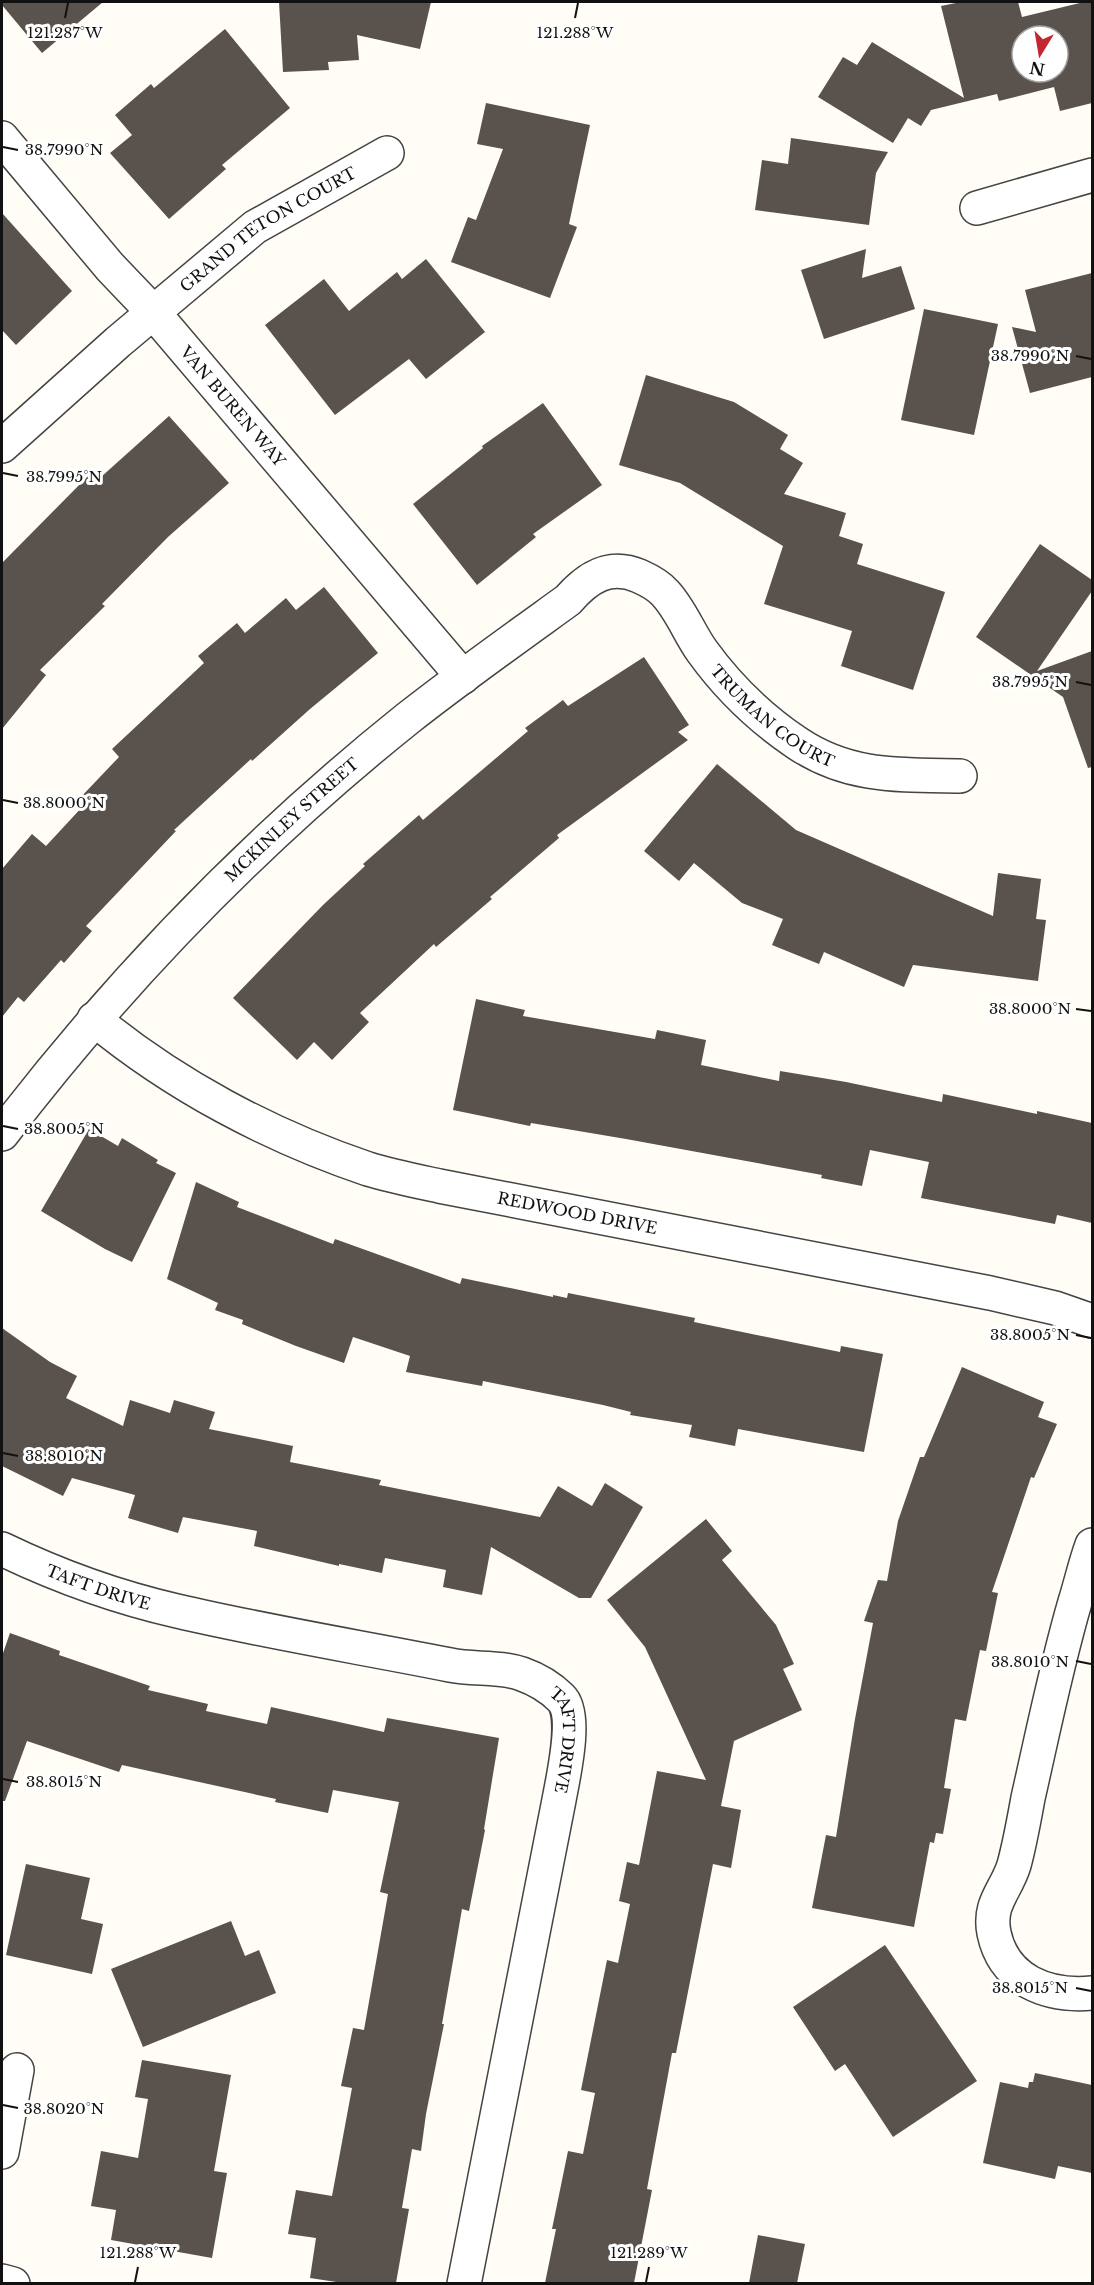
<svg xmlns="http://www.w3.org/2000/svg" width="1094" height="2285" font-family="'Libre Baskerville',serif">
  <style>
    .building { fill: #5a524d; fill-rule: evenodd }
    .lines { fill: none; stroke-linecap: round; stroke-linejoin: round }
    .street-casing { stroke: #444; stroke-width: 36 }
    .street { stroke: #fff; stroke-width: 33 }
    .ticks { fill: none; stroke: #111; stroke-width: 2 }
    .labels { text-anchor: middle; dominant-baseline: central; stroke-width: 6; stroke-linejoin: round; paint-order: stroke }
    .street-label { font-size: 16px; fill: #111; stroke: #fff }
    .ticks-label { font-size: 15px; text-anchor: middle; fill: #111; stroke: #fff; stroke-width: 6; stroke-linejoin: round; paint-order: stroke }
  </style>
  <rect width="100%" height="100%" fill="#fffdf5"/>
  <g class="building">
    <polygon points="2,2 103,2 42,53 2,5"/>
    <polygon points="279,2 431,2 420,49 357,35 359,60 328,62 329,70 283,72"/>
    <path d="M961,2h57l4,15 62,-15h8v101l-32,8 -6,-24 -55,14 -2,-7 -66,16 -10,16 -13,-8 -15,25 -75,-46 25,-40 14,8 15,-23 92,56 -23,-92zM1022,36h36v36h-36z"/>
    <polygon points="225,29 290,108 222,165 226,169 169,219 110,153 132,135 115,115 151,84 154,88"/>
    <polygon points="486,103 590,125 569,224 577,227 550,298 451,262 468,217 476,220 503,149 477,144"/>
    <polygon points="791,138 888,152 876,173 869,225 755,210 762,160 788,164"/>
    <polygon points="2,213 72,291 16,345 2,330"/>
    <polygon points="866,249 862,278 901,266 915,309 824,339 801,270"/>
    <polygon points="426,259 485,332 426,379 409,359 335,415 265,325 324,279 349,311 397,272 402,279"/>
    <polygon points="1092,273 1092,377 1030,393 1012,327 1036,332 1025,290"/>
    <polygon points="924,309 998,324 974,435 901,420"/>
    <polygon points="646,375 734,402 788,435 780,449 803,463 784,494 846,513 839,536 863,544 857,564 945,592 913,690 841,666 852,631 764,604 783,546 680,483 619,465"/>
    <polygon points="543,403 602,485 533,534 536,537 477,585 413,504 483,448 482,446"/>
    <polygon points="169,416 229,483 168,537 102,604 105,606 40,670 46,675 2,729 2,563 94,470 101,477"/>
    <polygon points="1040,544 1092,580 1092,591 1037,671 1092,651 1092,767 1088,768 1063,697 976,637"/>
    <polygon points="324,587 378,653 310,709 252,761 251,759 174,830 176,831 86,926 92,931 64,963 61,960 24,1002 18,997 2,1017 2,869 32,834 46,846 84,805 79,799 119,757 112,749 204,663 198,656 237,623 245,633 286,598 296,610"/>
    <polygon points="644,657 689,725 678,732 688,740 557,835 559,838 490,897 492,899 436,947 434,944 360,1013 369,1022 332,1060 314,1042 297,1060 233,998 323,905 365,866 363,864 419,815 423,820 528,731 525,728 563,700 568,706"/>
    <polygon points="717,764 796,830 993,916 998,873 1041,879 1036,919 1046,920 1038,981 913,965 904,987 824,952 819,964 772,945 783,919 742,903 694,863 679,881 644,851"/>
    <polygon points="476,999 525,1010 523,1016 655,1039 657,1030 706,1040 701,1065 779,1081 780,1071 846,1082 942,1102 943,1094 1037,1114 1037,1111 1092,1123 1092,1223 1057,1215 1055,1224 921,1198 929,1162 870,1150 862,1186 821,1178 822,1175 626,1139 531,1123 530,1126 453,1110"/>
    <polygon points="89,1129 118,1146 122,1138 158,1160 156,1163 176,1173 132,1262 105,1249 41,1211"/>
    <polygon points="196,1182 239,1202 237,1207 333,1244 335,1239 460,1284 462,1278 553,1297 553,1295 567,1298 568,1293 695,1318 694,1322 840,1352 841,1346 883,1354 864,1452 738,1429 735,1446 689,1437 692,1425 630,1415 631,1412 603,1405 483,1381 482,1386 406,1372 410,1356 353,1337 344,1363 296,1346 242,1324 243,1320 215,1310 218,1303 167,1279"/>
    <polygon points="2,1328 50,1362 77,1376 66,1398 123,1426 130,1400 170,1413 174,1400 215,1412 209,1429 293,1446 290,1462 381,1480 379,1485 540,1517 558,1486 592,1506 605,1483 643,1507 591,1598 579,1598 491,1547 482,1595 443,1587 446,1570 385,1558 382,1573 339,1564 339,1566 254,1546 257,1531 183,1517 178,1533 128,1518 135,1495 72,1478 63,1496 2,1466"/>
    <polygon points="962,1367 1044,1402 1038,1417 1057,1424 1034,1478 1031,1477 992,1592 998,1593 986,1651 980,1650 966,1721 955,1719 944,1788 951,1789 943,1834 936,1833 934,1843 930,1842 914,1927 812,1908 826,1835 836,1837 855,1719 873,1623 864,1621 878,1580 887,1581 898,1521 920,1457 924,1457"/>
    <polygon points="706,1519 732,1551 722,1560 776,1625 794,1664 783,1669 802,1710 734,1741 721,1806 741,1810 731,1868 713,1864 676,2053 672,2053 647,2189 652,2190 634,2283 545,2283 556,2229 552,2229 568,2151 583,2154 595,2093 581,2090 607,1960 618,1963 630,1904 619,1901 627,1862 639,1865 657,1771 706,1780 645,1647 607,1600"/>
    <polygon points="10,1633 60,1651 59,1655 150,1686 148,1690 208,1704 206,1711 267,1724 271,1707 384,1732 387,1718 499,1738 484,1829 485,1830 469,1911 462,1909 442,2024 444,2024 426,2114 421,2151 412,2149 402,2208 409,2209 396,2283 343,2283 310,2278 316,2238 288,2234 296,2190 332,2196 352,2088 341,2086 353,2028 364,2030 388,1894 380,1892 399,1802 333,1790 328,1813 275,1802 276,1799 122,1765 119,1772 27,1741 5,1801 2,1801 2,1656"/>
    <polygon points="26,1864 90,1878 81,1919 103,1924 92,1974 6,1955"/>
    <polygon points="231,1921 245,1956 259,1950 276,1993 143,2047 111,1969"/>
    <polygon points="885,1945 977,2081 893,2137 845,2064 835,2071 793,2007"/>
    <polygon points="142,2060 231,2075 214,2171 227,2173 212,2258 111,2240 116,2210 91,2206 101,2151 138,2158 148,2099 135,2097"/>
    <polygon points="1035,2073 1092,2085 1092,2173 1058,2166 1055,2179 983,2163 1000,2082 1028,2088 1029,2082 1033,2082"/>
    <polygon points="758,2235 805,2244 797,2283 749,2283"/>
  </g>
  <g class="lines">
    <g class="street-casing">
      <g id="street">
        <path id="s1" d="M2,138l108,129 43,45 310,365"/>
        <polyline points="977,208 1092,175"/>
        <path id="s2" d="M2,446l116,-104 137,-115 132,-74"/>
        <path id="s3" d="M94,1019c80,66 176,117 274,150 23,7 48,12 71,17l551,107 65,15 37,13"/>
        <path id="s4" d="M2,1134c118,-154 254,-294 405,-415 52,-41 107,-80 161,-119 19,-22 41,-37 71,-24 9,4 19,9 26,17 16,17 24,40 37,58 26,36 58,67 95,92 52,35 103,32 163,33"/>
        <path d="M1092,1545c-7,19 -11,38 -17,57 -19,65 -32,130 -47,196 -4,22 -8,45 -14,67 -8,26 -26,38 -20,68 10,48 54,64 98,60"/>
        <path id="s5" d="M2,1549c56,27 114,48 175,62 90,21 182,36 273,54 23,5 50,1 72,9 14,5 28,13 39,24 17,16 2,80 -2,102l-95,484"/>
        <polyline points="2,2152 17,2070"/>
        <polyline points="2,2281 13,2284"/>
      </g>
    </g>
    <use href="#street" class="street"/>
  </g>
  <path class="ticks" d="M65,18l3,-15M575,18l3,-15M3,147l15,3M1076,356l15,3M3,473l15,3M1076,682l15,3M3,800l15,3M1076,1009l15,2M3,1126l15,3M1076,1335l15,3M3,1453l15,3M1076,1661l15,3M3,1779l15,3M1076,1988l15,3M3,2105l15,3M135,2282l3,-15M646,2282l3,-15"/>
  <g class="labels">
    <g class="street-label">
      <text stroke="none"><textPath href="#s2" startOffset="344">GRAND TETON COURT</textPath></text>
      <text stroke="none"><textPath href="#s1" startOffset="354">VAN BUREN WAY</textPath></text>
      <text stroke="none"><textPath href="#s4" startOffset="1060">TRUMAN COURT</textPath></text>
      <text stroke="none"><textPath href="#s4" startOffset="428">MCKINLEY STREET</textPath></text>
      <text stroke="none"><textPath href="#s3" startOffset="528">REDWOOD DRIVE</textPath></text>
      <text stroke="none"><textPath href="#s5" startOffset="104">TAFT DRIVE</textPath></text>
      <text stroke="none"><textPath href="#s5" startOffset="626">TAFT DRIVE</textPath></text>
    </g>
  </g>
  <g class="ticks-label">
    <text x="65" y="38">121.287°W</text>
    <text x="575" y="38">121.288°W</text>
    <text x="64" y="155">38.7990°N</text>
    <text x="1030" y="361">38.7990°N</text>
    <text x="64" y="482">38.7995°N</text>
    <text x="1030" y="687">38.7995°N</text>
    <text x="64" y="808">38.8000°N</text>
    <text x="1030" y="1014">38.8000°N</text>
    <text x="64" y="1134">38.8005°N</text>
    <text x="1030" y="1340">38.8005°N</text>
    <text x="64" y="1461">38.8010°N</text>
    <text x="1030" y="1667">38.8010°N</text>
    <text x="64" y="1787">38.8015°N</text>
    <text x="1030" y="1993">38.8015°N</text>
    <text x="64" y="2114">38.8020°N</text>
    <text x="138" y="2258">121.288°W</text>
    <text x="649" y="2258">121.289°W</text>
  </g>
  <rect width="1094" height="2285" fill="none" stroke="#111111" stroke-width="6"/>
  <g transform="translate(1040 54) rotate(191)"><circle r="28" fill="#ffffff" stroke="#a0a0a0" stroke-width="1.5"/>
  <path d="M0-4.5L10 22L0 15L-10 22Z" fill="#c4262e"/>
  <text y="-9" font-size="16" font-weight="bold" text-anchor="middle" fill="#111111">N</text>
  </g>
</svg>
